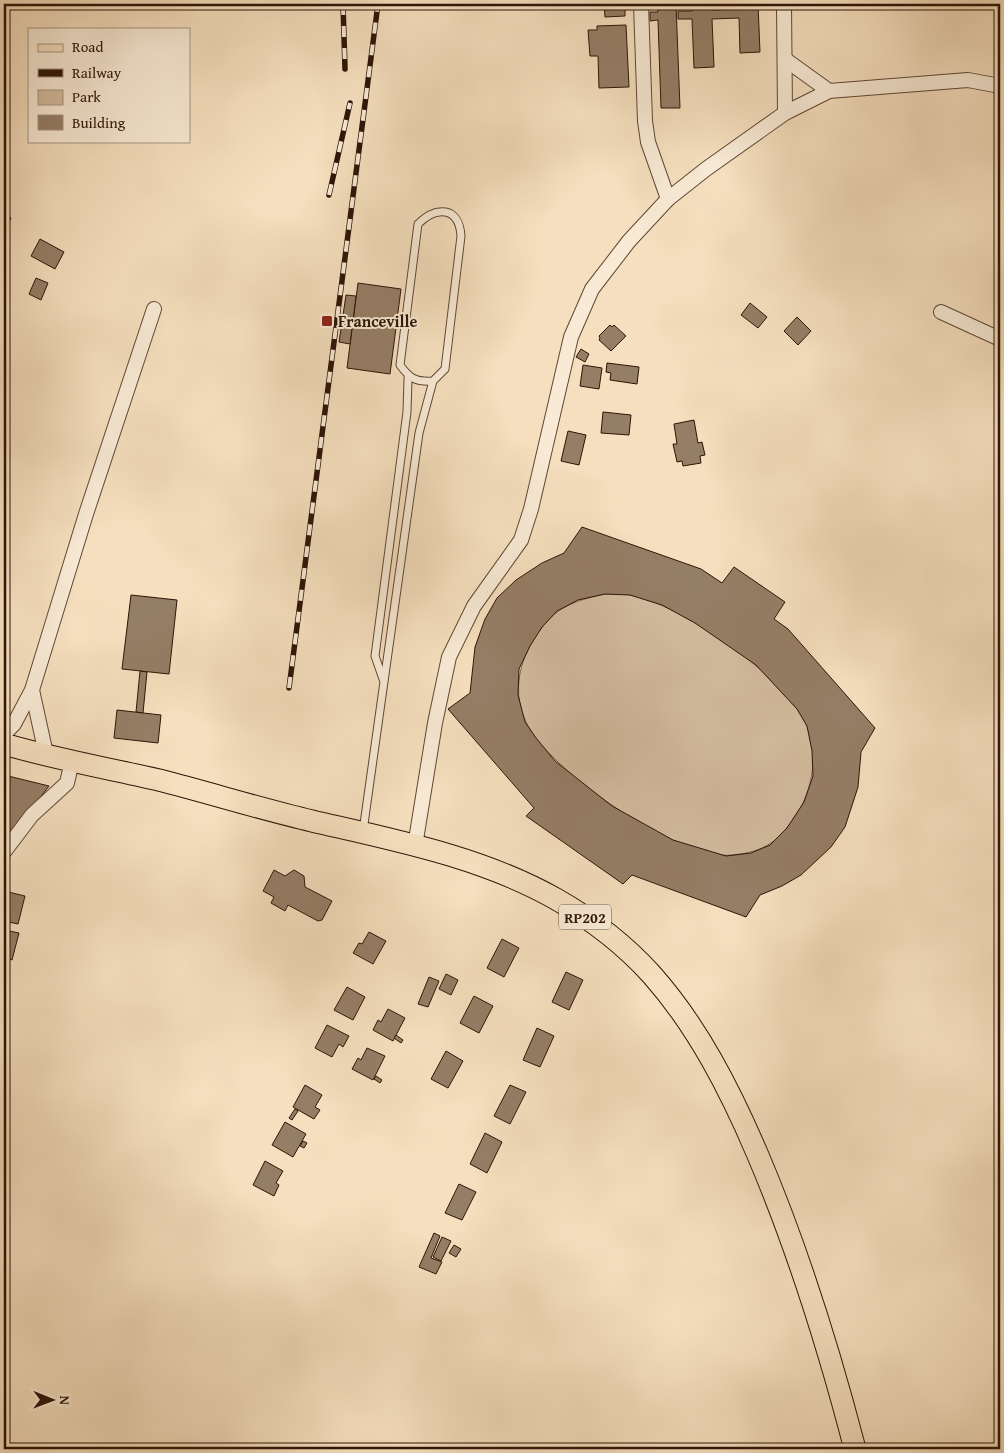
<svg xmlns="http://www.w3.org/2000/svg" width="1004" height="1453" font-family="'Gentium Book Plus',serif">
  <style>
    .green { fill: #d3bc9f; stroke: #806853 }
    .building { fill: #957e66; stroke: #2d1407; fill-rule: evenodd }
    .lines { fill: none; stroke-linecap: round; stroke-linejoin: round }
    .lane-casing { stroke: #5f4735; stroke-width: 9 }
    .street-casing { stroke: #5f4735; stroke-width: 16 }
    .primary-casing { stroke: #2d1407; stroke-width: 23 }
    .lane { stroke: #f8ead5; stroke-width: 7 }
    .street { stroke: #f8ead5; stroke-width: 14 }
    .primary { stroke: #f5dfbe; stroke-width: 21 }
    .rail-casing { stroke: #2d1407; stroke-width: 5.5 }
    .rail { stroke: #f8ead5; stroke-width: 4; stroke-dasharray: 11; stroke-linecap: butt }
    .poi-dot { fill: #8f2418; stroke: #f8ead5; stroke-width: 2 }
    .labels { text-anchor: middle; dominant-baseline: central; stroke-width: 4; stroke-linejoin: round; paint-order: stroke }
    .shield { fill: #f8ead5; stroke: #6a5445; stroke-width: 1 }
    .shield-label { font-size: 15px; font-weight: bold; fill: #2d1407 }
    .poi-label { font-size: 16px; font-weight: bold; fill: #2d1407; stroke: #f8ead5; text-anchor: start }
  </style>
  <rect width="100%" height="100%" fill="#f5dfbe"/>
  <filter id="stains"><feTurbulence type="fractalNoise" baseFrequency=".004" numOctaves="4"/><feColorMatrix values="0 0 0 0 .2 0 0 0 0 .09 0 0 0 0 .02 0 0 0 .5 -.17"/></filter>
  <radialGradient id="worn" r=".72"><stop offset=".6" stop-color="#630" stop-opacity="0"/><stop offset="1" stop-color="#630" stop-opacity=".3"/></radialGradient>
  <path class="green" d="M605,594c8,0 17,-1 25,1 53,10 153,80 176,129 13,29 7,64 -9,90 -18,27 -32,38 -65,41 -53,6 -184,-85 -206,-133 -13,-27 -8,-57 7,-81 19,-32 36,-39 72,-47z"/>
  <g class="building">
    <polygon points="604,4 625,4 625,16 605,17"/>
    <polygon points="657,4 676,4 680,108 661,108 658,20 650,21 650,12 658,12"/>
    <polygon points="692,4 712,4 712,10 739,9 739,4 758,4 760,52 740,53 739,18 712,19 714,67 694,68 692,19 678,19 678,11 692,11"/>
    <polygon points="626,25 629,87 599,88 598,56 590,56 588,30 597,30 597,26"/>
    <polygon points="4,214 11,218 4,233"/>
    <polygon points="40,239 64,252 55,269 31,256"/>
    <polygon points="36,278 48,283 41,300 29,294"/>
    <polygon points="358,283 401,289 390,374 347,368"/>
    <polygon points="346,295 356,296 350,344 339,342"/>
    <polygon points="750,303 767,317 758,328 741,315"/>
    <polygon points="797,317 811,331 798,345 784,331"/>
    <polygon points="610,325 612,327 614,325 626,336 611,351 599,340 600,338 599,336"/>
    <polygon points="581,349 589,354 585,362 576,357"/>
    <polygon points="607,363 639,367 637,384 610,380 611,373 606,372"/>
    <polygon points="583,365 602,368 599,389 580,386"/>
    <polygon points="603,412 631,415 629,435 601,433"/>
    <polygon points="694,420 698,443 702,442 705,455 700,456 701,463 683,466 682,461 677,462 673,444 677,444 674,424"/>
    <polygon points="568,431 586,435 579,465 561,461"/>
    <path d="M582,527l119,42 21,14 12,-16 51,35 -11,17 14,10 87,99 -14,24 -3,35 -13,40 -14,20 -30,28 -19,11 -22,9 -14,22 -114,-42 -9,9 -97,-68 8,-8 -86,-99 22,-16 5,-46 10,-28 12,-21 19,-18 26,-17 22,-10zM605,594l25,1 32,10 33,18 61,42 41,44 10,17 5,25 1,25 -9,26 -17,26 -17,17 -19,8 -25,3 -53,-16 -61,-34 -57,-45 -19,-23 -11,-16 -7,-27 1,-26 11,-23 12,-19 15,-16 21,-11z"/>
    <polygon points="131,595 177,600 169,674 122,669"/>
    <polygon points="140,671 147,672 143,713 136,712"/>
    <polygon points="117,710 161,715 158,743 114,738"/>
    <polygon points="4,775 49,786 4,845"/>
    <polygon points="274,870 285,876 294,870 304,876 305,887 332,901 322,920 318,921 288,905 285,911 271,903 274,897 263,891"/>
    <polygon points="4,891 25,896 18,924 4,921"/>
    <polygon points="9,931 19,933 12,960 4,957 4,947"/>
    <polygon points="369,932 386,941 373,964 353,953 359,943 362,944"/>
    <polygon points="502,939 519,948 504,977 487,968"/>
    <polygon points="566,972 583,980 569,1010 552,1002"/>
    <polygon points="446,974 458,980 451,995 439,989"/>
    <polygon points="429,977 439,981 428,1007 418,1004"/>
    <polygon points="347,987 365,997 353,1020 334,1010"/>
    <polygon points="474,996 493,1006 479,1033 460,1023"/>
    <polygon points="388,1009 405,1018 393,1041 373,1030 378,1020 381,1022"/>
    <polygon points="327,1025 349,1036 343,1047 339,1044 332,1057 315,1048"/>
    <polygon points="537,1028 554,1036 540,1067 523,1060"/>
    <polygon points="396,1035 403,1040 401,1043 394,1038"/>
    <polygon points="367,1048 385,1056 373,1080 352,1069 358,1058 361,1060"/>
    <polygon points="446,1051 463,1061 448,1088 431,1079"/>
    <polygon points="376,1076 382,1080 380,1083 374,1079"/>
    <polygon points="305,1085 322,1095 315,1107 320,1110 314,1119 293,1107"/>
    <polygon points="510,1085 526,1092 510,1124 494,1116"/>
    <polygon points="295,1109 298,1111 292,1120 289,1118"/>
    <polygon points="285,1122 306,1134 293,1157 272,1145"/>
    <polygon points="485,1133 502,1142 487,1173 470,1164"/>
    <polygon points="303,1141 307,1143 304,1148 300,1146"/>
    <polygon points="265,1161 283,1171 276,1183 279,1185 274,1196 253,1185"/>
    <polygon points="459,1184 476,1192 462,1220 445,1213"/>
    <polygon points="434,1233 440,1236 431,1258 442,1262 436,1274 419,1267"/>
    <polygon points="442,1237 451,1241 441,1261 433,1257"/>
    <polygon points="454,1245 461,1249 456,1257 449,1253"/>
  </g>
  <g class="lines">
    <g class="lane-casing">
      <g id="lane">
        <polyline points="383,679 375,656 407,412 408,378"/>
        <path d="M363,831l56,-398 14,-52 12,-12 16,-133c-2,-30 -25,-30 -43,-12l-18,141c10,14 16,17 33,16"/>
      </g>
    </g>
    <g class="street-casing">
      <g id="street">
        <polyline points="641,4 645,121 648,142 668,199"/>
        <polyline points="784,4 785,113"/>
        <polyline points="786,60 829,91"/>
        <polyline points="941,312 1000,339"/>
        <polyline points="32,690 46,754"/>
        <polyline points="4,734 14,724 32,690 86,514 154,309"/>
        <polyline points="415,846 435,723 449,657 474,606 521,540 531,509 571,337 592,289 629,241 668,199 706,169 785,113 829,91 968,80 1000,86"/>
        <polyline points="4,852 32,815 67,783 72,761"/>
      </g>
    </g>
    <g class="primary-casing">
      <path id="primary" d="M4,744c51,15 103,24 155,36 51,13 102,29 153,41 82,19 170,36 244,78 35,20 69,46 96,76 46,52 78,115 105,178 41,96 72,196 98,296"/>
    </g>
    <use href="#lane" class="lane"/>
    <use href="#street" class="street"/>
    <use href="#primary" class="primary"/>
    <g class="rail-casing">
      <g id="rail">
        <polyline points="343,4 345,69"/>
        <polyline points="329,195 350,103"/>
        <polyline points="289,688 378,4"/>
      </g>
    </g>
    <use href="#rail" class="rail"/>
  </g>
  <rect class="poi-dot" x="321" y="315" width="12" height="12" rx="2.5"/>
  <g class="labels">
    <rect class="shield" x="559" y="904.5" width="52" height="25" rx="4"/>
    <g class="shield-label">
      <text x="585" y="917">RP202</text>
    </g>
    <g class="poi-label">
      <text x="338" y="321">Franceville</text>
    </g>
  </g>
  <rect width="1004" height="1453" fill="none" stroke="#f5dfbe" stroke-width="20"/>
  <rect x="5" y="5" width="994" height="1443" fill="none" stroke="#2d1407" stroke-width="2.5"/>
  <rect x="10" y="10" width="984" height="1433" fill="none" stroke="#2d1407"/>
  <rect x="28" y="28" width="162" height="115" fill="#f8ead5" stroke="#a79483"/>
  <rect x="38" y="44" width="25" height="8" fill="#f5dfbe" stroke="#a79483"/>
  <text x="72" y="52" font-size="15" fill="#2d1407">Road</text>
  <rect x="38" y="69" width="25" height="8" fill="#2d1407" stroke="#a79483"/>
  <text x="72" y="78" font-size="15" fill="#2d1407">Railway</text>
  <rect x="38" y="90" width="25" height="15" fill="#d3bc9f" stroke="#a79483"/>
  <text x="72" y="102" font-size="15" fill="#2d1407">Park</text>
  <rect x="38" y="115" width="25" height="15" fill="#957e66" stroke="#a79483"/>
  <text x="72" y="128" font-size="15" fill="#2d1407">Building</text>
  <g transform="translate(52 1400) rotate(91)" stroke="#f8ead5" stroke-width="4" paint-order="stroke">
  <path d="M0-4L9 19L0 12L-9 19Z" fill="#2d1407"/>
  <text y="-8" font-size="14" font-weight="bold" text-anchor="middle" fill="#2d1407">N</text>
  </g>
  <rect width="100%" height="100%" filter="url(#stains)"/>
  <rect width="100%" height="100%" fill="url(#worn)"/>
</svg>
